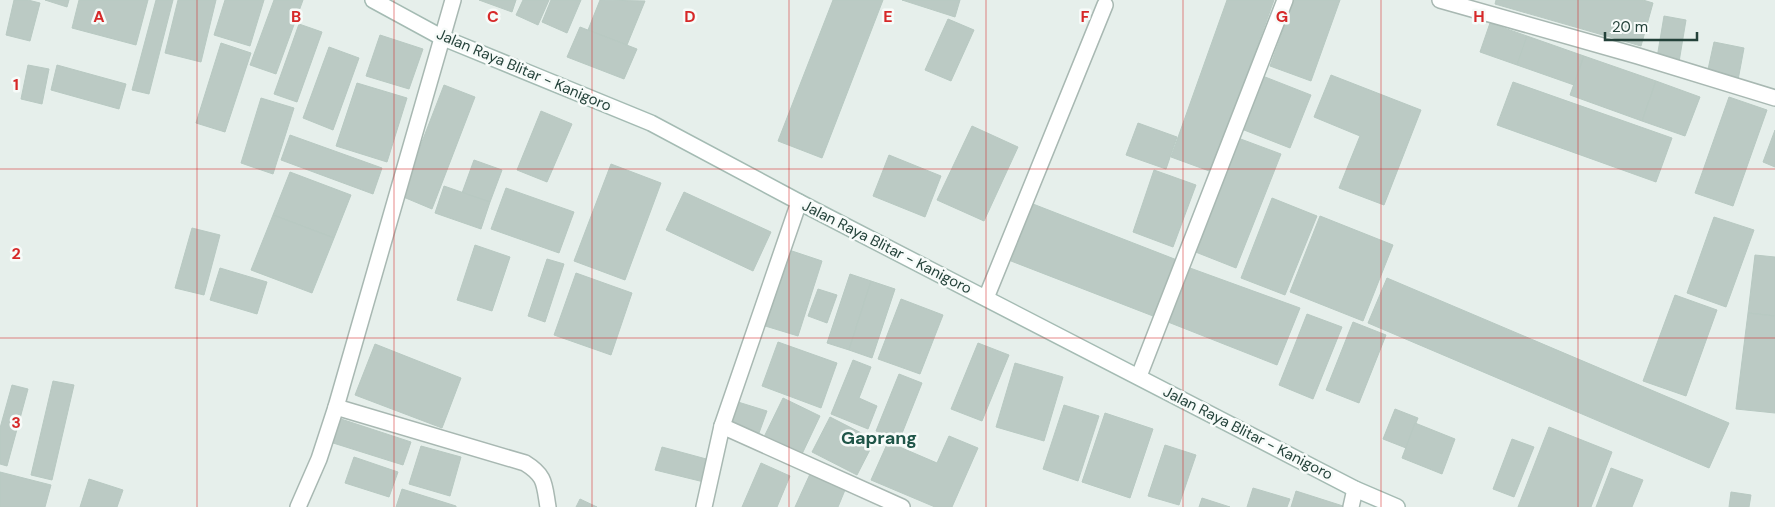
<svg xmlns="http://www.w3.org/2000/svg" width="1775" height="507" font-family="'DM Sans',sans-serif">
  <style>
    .building { fill: #bbcac4; stroke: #b8c9c2 }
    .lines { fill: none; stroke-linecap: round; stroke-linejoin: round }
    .minor-casing { stroke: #a8b8b2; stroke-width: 18 }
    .secondary-casing { stroke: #a4bbb3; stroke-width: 18 }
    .minor { stroke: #fff; stroke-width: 15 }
    .secondary { stroke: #fff; stroke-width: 15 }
    .grid { fill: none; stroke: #d62828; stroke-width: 1; stroke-opacity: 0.55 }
    .labels { text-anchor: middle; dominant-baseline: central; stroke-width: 5; stroke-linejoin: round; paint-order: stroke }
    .street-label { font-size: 15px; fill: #24423a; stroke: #f7fbf9 }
    .quarter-label { font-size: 18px; font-weight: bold; fill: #1f5548; stroke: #f7fbf9 }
    .grid-label { font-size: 16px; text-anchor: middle; font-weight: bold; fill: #d62828; stroke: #f7fbf9; stroke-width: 5; stroke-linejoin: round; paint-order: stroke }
  </style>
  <rect width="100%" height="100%" fill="#e6efeb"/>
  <g class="building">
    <polygon points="14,0 28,0 40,3 30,41 6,35"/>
    <polygon points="45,0 69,0 67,7"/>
    <polygon points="79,0 148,0 136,45 72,28"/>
    <polygon points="156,0 173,0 149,94 132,90"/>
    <polygon points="178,0 216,0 201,62 165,53"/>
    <polygon points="225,0 264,0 250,46 214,35"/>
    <polygon points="274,0 303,0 276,74 250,65"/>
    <polygon points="479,0 516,0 512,12"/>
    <polygon points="523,0 549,0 538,25 516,15"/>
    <polygon points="551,0 581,0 567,33 542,22"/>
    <polygon points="600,0 645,1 627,45 588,30"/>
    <polygon points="833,0 883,0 822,158 778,141"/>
    <polygon points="902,0 960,0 955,17"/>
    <polygon points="1227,0 1274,0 1212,172 1171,157"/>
    <polygon points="1294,0 1340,0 1311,81 1270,66"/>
    <polygon points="1496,0 1643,0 1653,3 1641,46 1495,4"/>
    <polygon points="1664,16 1686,20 1679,62 1657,58"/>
    <polygon points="948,19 974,30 951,81 925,70"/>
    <polygon points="1490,23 1527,36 1517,65 1480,52"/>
    <polygon points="299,24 322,32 297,102 274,94"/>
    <polygon points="580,27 637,49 624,79 567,57"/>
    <polygon points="380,35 423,49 409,89 366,76"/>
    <polygon points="1527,36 1584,56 1574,85 1517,65"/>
    <polygon points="1714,42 1744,48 1738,80 1707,74"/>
    <polygon points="221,43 251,53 225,132 196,123"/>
    <polygon points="329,47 359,58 333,130 303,118"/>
    <polygon points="1584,56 1656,81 1642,121 1570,95"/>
    <polygon points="28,65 49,69 42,104 21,99"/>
    <polygon points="57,65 126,84 119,109 51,90"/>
    <polygon points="1260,75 1311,95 1290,148 1239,128"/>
    <polygon points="1331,75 1421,110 1384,205 1339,188 1360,136 1314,117"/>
    <polygon points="1656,81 1700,97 1685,136 1642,121"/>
    <polygon points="1513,82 1672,138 1656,182 1497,125"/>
    <polygon points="357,83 407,98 387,162 336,146"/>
    <polygon points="444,85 475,97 432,209 401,196"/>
    <polygon points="1729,97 1767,110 1733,206 1695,193"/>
    <polygon points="261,98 294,108 273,174 241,163"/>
    <polygon points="541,111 572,124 547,182 517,170"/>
    <polygon points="1138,123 1177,137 1166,169 1126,155"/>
    <polygon points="972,126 1018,147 984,221 937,200"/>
    <polygon points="1775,130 1775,167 1763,162"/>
    <polygon points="290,135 382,168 373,194 281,160"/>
    <polygon points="1238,138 1281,154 1236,268 1193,251"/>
    <polygon points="889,155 941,176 925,217 873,196"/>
    <polygon points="474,160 502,170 490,202 462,193"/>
    <polygon points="611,164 661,183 625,280 574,261"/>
    <polygon points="1154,170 1196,185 1173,247 1133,232"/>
    <polygon points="290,172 351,195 334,238 273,215"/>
    <polygon points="444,186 490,202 481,229 435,213"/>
    <polygon points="506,188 574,212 559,253 491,229"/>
    <polygon points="684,192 771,232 753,271 666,230"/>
    <polygon points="1272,198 1317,216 1285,295 1241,278"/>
    <polygon points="1033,204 1177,260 1153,316 1011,261"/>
    <polygon points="273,215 334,238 312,293 251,270"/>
    <polygon points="1320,216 1393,245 1363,321 1290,292"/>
    <polygon points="1714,217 1754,230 1726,307 1687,293"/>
    <polygon points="192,228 220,235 204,295 175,288"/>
    <polygon points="475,245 510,257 492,311 457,300"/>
    <polygon points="786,249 822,261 798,336 762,325"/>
    <polygon points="1755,255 1775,257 1775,316 1748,313"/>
    <polygon points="547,259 564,264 545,322 528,316"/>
    <polygon points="220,268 267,282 257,314 210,300"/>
    <polygon points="1190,268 1300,308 1277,365 1168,322"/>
    <polygon points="576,273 632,293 611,355 554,335"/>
    <polygon points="850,274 871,281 849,350 827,343"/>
    <polygon points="1387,278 1729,423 1709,468 1368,323"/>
    <polygon points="871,281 895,289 872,358 849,350"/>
    <polygon points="818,289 837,295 827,323 808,316"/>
    <polygon points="1675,295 1717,310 1686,396 1643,381"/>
    <polygon points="901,299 943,315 920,374 878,359"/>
    <polygon points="1748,313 1775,316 1775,413 1736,409"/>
    <polygon points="1307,314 1342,327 1313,399 1279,385"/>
    <polygon points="1353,322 1386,335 1359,403 1326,390"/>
    <polygon points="778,342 837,363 821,408 762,386"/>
    <polygon points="978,343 1009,355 982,421 951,409"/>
    <polygon points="375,344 461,378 442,428 355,395"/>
    <polygon points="853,360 871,367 859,398 877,406 868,429 831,414"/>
    <polygon points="1015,363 1063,377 1044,441 996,427"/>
    <polygon points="899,374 922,383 899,441 876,431"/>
    <polygon points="53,381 74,385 52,480 31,475"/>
    <polygon points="12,385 28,389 7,466 0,464 0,428"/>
    <polygon points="783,398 820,416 802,454 764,437"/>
    <polygon points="738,402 767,411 759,433 731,424"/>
    <polygon points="1064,405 1099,416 1078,481 1043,469"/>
    <polygon points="1395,409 1418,418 1406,448 1383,439"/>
    <polygon points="1105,413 1153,429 1130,498 1082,482"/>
    <polygon points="830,417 875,440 857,475 812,452"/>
    <polygon points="338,418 411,442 403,465 330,442"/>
    <polygon points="1415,423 1455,439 1442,474 1402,458"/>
    <polygon points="1549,427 1612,452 1591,507 1518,507"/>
    <polygon points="949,436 978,448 952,507 935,507 871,480 888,442 937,463"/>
    <polygon points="1512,439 1534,447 1514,497 1493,489"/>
    <polygon points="1165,445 1196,455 1179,505 1148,496"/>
    <polygon points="421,446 461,457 450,496 409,484"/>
    <polygon points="662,447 710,460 704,482 655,470"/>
    <polygon points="354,457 398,472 389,497 345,483"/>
    <polygon points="761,463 790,476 777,507 742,507"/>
    <polygon points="1611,468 1643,480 1632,507 1596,507"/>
    <polygon points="0,472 51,485 45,507 0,507"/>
    <polygon points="810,474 845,490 838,507 795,507"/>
    <polygon points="89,479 123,490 117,507 80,507"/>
    <polygon points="1253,488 1290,499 1287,507 1247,507"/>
    <polygon points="402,489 456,506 456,507 396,507"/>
    <polygon points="1296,491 1343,506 1342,507 1291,507"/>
    <polygon points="1731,492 1751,495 1749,507 1729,507"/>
    <polygon points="1202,498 1230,507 1199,507"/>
    <polygon points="580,499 597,507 576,507"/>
  </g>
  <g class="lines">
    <g class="minor-casing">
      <g id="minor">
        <polyline points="1440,0 1638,56 1775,98"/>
        <polyline points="986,298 1105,5"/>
        <polyline points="1139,376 1285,0"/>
        <path d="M336,407l189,56c21,13 19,21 23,44"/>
        <polyline points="722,426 902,507"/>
        <polyline points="298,507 319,459 336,407 453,0"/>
        <polyline points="704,507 722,426 799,202"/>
        <polyline points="1351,507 1355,489"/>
      </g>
    </g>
    <g class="secondary-casing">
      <polyline id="secondary" points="373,0 441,37 651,123 799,202 1355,489 1397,507"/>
    </g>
    <use href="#minor" class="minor"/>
    <use href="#secondary" class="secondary"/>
  </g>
  <path class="grid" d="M197,0v507M394,0v507M592,0v507M789,0v507M986,0v507M1183,0v507M1381,0v507M1578,0v507M0,169h1775M0,338h1775"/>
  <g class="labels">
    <g class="street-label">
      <text transform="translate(524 70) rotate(23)">Jalan Raya Blitar - Kanigoro</text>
      <text transform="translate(887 247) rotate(27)">Jalan Raya Blitar - Kanigoro</text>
      <text transform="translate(1248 433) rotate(27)">Jalan Raya Blitar - Kanigoro</text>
    </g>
    <g class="quarter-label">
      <text x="879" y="438">Gaprang</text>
    </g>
  </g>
  <g class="grid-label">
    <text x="99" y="22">A</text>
    <text x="296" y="22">B</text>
    <text x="493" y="22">C</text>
    <text x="690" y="22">D</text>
    <text x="888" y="22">E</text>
    <text x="1085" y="22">F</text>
    <text x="1282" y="22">G</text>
    <text x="1479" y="22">H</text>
    <text x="16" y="90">1</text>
    <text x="16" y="259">2</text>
    <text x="16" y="428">3</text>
  </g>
  <path d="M1605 32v8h92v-8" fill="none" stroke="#24423a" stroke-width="2.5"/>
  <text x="1612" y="32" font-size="15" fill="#24423a" stroke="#f7fbf9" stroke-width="4" paint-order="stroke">20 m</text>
</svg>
